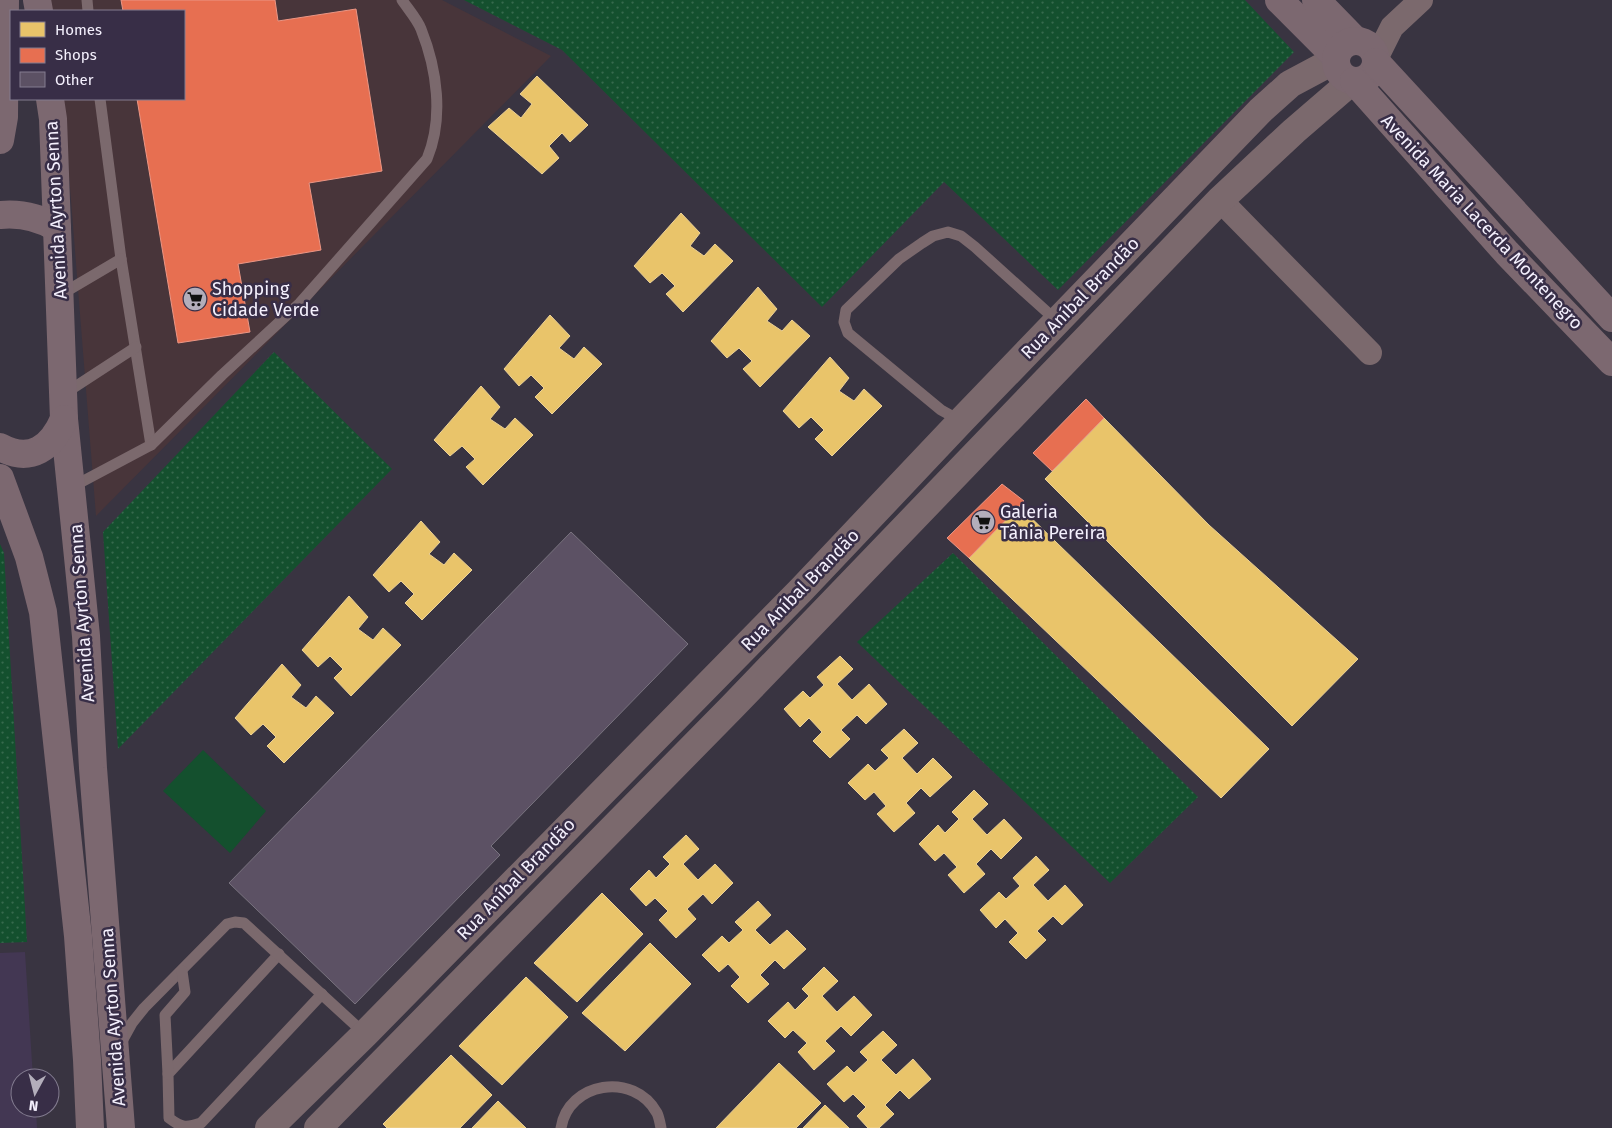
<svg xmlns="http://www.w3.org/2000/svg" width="1612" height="1128" font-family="'Fira Sans',sans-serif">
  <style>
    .commercial { fill: #48353a }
    .built { fill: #433753 }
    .grass { fill: url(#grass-dots) }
    .garden { fill: #14502e }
    .homes { fill: #e9c46a; stroke: #ecd196 }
    .shops { fill: #e76f51; stroke: #eb9685 }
    .building { fill: #5c5164; stroke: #79737f }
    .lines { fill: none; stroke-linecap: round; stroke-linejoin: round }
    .service { stroke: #7b696d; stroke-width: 11 }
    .minor { stroke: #7b696d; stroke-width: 24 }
    .tertiary { stroke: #7b696d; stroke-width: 28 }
    .primary { stroke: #7c6870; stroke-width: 28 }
    .labels { text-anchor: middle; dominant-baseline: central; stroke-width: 5; stroke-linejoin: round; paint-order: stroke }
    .street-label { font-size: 18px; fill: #f4f0fd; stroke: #382e47 }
    .poi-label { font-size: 18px; fill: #f4f0fd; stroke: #382e47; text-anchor: start }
  </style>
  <defs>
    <pattern id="grass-dots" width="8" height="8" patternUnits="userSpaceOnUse" patternTransform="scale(1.25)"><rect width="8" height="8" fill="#14502e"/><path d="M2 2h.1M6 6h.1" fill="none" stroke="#376a4d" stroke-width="1.8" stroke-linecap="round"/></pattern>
  </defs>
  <rect width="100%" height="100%" fill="#393441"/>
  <polygon class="commercial" points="48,0 442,0 551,56 96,516 63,99 184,99 184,11 50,11"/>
  <polygon class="built" points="25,952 33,1078 20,1078 20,1108 36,1108 37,1128 0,1128 0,953"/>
  <g class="grass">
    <polygon points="464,0 1245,0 1294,52 1058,290 944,182 822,307 562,50"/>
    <polygon points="274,352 392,469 118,749 103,532"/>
    <polygon points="0,544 4,553 27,942 0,943"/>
    <polygon points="953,553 1198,797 1110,883 857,642"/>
  </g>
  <polygon class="garden" points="203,750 266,811 230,853 163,791"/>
  <g class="homes">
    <polygon points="537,76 588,125 570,142 562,133 549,146 559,158 542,174 488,127 509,108 521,118 532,104 520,94"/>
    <polygon points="681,213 700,233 690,246 704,256 715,244 733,261 683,312 666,294 675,286 662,273 650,283 634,266"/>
    <polygon points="758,287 777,309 767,321 782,331 792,320 810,336 760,387 743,369 752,361 739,348 727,358 711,341"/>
    <polygon points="550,315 570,336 559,348 574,359 584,347 602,364 552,414 535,397 544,388 531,375 519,386 504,369"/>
    <polygon points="830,357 849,378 839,391 854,401 864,389 882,406 832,456 815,439 824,430 811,417 799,428 783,411"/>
    <polygon points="481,386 500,407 490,419 505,429 515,418 533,435 483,485 466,467 475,459 462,446 450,456 434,440"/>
    <polygon points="1104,418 1209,525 1358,659 1292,726 1045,479"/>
    <polygon points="1019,506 1269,749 1221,798 969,558"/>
    <polygon points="421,521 440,542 429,554 444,565 454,553 472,570 422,620 405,603 414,594 401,581 389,592 373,575"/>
    <polygon points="349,596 368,617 358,629 373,640 383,628 401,645 351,696 334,678 343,669 330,656 318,667 302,650"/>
    <polygon points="840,656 853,669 837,684 852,700 869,684 887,704 866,724 857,715 841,730 850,739 830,758 813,741 822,732 809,718 800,727 784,709 803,691 810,698 824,685 817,677"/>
    <polygon points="282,664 301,685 291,697 306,708 316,696 334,713 284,763 267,746 276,737 263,724 251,735 235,718"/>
    <polygon points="904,729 918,743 902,758 917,774 933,758 952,777 930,797 921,788 906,803 915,813 894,832 877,814 886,806 874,792 865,800 848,783 868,764 875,771 889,758 881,750"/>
    <polygon points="974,790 988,804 972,819 987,835 1004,819 1022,838 1001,859 991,849 976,864 985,874 964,893 948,875 957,867 944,853 935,861 919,844 938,825 945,833 959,819 952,812"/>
    <polygon points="686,835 699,849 683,864 698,880 715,864 733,883 712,904 703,894 687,909 696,919 676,938 659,920 668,911 655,898 646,906 630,889 649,870 656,878 670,864 663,857"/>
    <polygon points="1036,856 1049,870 1033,885 1048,901 1065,885 1083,905 1062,925 1053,916 1037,931 1046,940 1026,959 1009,942 1018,933 1005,919 996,928 980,910 999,892 1006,899 1020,886 1013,878"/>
    <polygon points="602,893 643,934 577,1002 534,963"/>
    <polygon points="758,901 771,915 755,930 770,945 787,930 806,949 784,969 775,960 760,975 769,984 748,1003 731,986 740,977 728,964 719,972 702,955 722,936 729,943 743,930 735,922"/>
    <polygon points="650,943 691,984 625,1051 582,1013"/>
    <polygon points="824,967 838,981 822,996 837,1012 854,996 872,1015 851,1036 841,1026 825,1041 835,1051 814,1070 798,1052 807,1043 793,1030 785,1038 768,1021 788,1002 795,1010 809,996 802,989"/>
    <polygon points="526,977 568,1017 502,1085 459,1046"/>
    <polygon points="883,1031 897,1045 881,1060 896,1075 913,1059 931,1079 909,1099 900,1090 885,1105 894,1114 879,1128 868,1128 857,1116 866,1107 853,1094 844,1102 827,1084 847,1066 854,1073 868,1060 860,1052"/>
    <polygon points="451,1055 492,1095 460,1128 387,1128 383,1124"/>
    <polygon points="779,1063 821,1103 796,1128 716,1128"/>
    <polygon points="498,1101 526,1128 472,1128"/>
    <polygon points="825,1105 849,1128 803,1128"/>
  </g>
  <g class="shops">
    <polygon points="121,0 275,0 278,21 356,9 382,171 309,183 321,250 238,264 250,332 178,343 137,99 184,99 184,11 123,11"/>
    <polygon points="1086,399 1104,418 1052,471 1033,453"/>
    <polygon points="1002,484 1024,501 969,558 947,538"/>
  </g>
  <polygon class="building" points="571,532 688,644 491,846 500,855 355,1004 229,883"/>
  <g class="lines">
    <g class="service">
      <polyline points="87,0 88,11"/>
      <polyline points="100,99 121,259 151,445"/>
      <polyline points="60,295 121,259"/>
      <polyline points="64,394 136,347"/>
      <polyline points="961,421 941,410 848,333 844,322 846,310 899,259 922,243 933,236 948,232 961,236 975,247 1057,321"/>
      <path d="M72,487l79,-42 71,-70 78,-72 127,-144c17,-41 10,-90 -6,-130 -4,-10 -13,-20 -19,-29"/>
      <path d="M279,954l-111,120 1,44c13,10 17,10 32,5l121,-129"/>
      <polyline points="121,1043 132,1023 144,1008 227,924 235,922 244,923 365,1034"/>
      <polyline points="168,1074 165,1015 185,992 182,971"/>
      <path d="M561,1128c7,-46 73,-57 96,-15 2,4 3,10 4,15"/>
    </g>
    <g class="minor">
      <polyline points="1376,59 1392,27 1421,0"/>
      <polyline points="1220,200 1370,353"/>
    </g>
    <g class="tertiary">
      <polyline points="269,1128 365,1034 802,589 961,421 1260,111 1290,84 1335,60"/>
      <polyline points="318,1128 732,707 1220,200 1294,131 1352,81"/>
    </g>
    <g class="primary">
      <polyline points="37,0 39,11"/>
      <polyline points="1279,0 1336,57"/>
      <polyline points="1316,0 1355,40"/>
      <circle cx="1356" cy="61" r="20"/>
      <polyline points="1376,62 1612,318"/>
      <polyline points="1354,81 1507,253 1612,362"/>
      <polyline points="50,99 53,119 64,419 86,636 93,768 121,1128"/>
      <polyline points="0,140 4,117 5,0"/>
      <path d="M0,215c21,-2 39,2 57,13"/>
      <path d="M0,447c31,17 52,0 64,-28"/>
      <polyline points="0,478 29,557 43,612 78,936 87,1060 90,1128"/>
    </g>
  </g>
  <defs>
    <g id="supermarket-disc" transform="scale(1.25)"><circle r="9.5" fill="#b3aebb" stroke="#382e47"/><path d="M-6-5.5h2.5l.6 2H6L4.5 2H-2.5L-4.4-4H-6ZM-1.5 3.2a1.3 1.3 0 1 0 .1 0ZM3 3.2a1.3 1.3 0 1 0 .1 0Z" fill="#111"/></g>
  </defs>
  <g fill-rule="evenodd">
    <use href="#supermarket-disc" x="195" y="299"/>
    <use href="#supermarket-disc" x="983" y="522"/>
  </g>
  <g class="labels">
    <g class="street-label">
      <text transform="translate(56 210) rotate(-93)">Avenida Ayrton Senna</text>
      <text transform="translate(1482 222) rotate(47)">Avenida Maria Lacerda Montenegro</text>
      <text transform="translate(1080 298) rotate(-46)">Rua Aníbal Brandão</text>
      <text transform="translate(800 590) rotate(-46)">Rua Aníbal Brandão</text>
      <text transform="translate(82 613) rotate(-94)">Avenida Ayrton Senna</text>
      <text transform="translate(516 879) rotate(-46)">Rua Aníbal Brandão</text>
      <text transform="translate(113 1017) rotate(-94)">Avenida Ayrton Senna</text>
    </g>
    <g class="poi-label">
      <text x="212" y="289">Shopping<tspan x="212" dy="21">Cidade Verde</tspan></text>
      <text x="1000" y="512">Galeria<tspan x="1000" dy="21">Tânia Pereira</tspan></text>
    </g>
  </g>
  <rect x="10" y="10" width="175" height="90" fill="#382e47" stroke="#837c90"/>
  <rect x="20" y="22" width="25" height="15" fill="#e9c46a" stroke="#837c90"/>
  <text x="55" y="35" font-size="15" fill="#f4f0fd">Homes</text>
  <rect x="20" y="48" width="25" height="15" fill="#e76f51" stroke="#837c90"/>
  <text x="55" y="60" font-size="15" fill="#f4f0fd">Shops</text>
  <rect x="20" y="72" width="25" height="15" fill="#5c5164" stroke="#837c90"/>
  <text x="55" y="85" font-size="15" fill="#f4f0fd">Other</text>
  <g transform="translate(35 1093) rotate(187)"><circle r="24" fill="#382e47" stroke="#837c90"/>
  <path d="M0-4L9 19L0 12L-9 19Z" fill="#b3aebb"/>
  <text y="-8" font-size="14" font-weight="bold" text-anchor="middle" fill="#f4f0fd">N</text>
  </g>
</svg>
